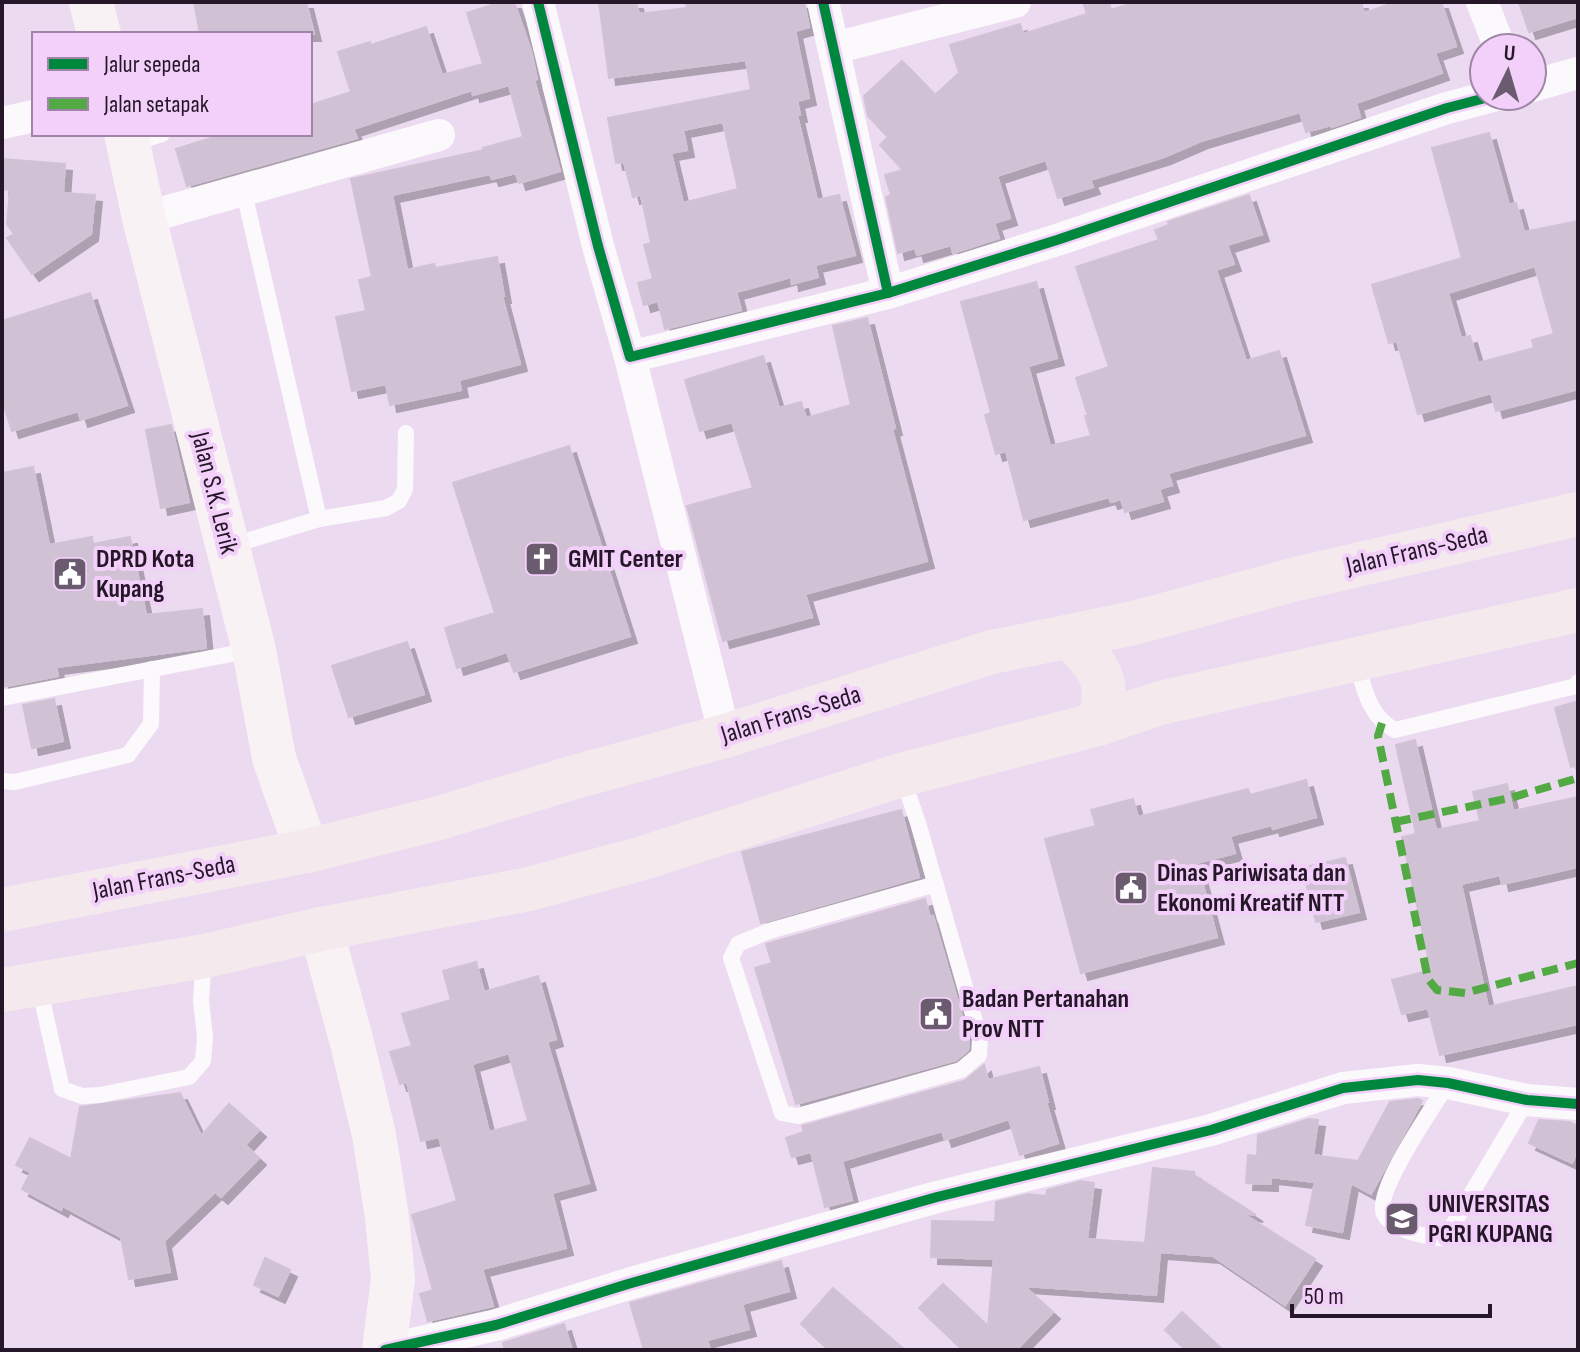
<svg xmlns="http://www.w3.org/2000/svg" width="1580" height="1352" font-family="'Sofia Sans Condensed',sans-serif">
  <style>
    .building { fill: #d0c1d4; stroke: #d2c2d5; stroke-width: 2; fill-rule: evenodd; filter: url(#shadow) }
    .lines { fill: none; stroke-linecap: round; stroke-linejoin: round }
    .lane { stroke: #fcf9fd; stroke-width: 16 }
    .street { stroke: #fcf9fd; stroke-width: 32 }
    .secondary { stroke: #f8f2f5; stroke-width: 44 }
    .primary { stroke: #f4eaed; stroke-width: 44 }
    .quiet { stroke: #53a944; stroke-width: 8; stroke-dasharray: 16 8; stroke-linecap: butt }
    .cycleway-casing { stroke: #f2d0fa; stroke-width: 15 }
    .cycleway { stroke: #00873e; stroke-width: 10 }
    .labels { text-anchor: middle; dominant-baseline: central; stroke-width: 8; stroke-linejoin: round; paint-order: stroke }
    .street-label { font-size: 26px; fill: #251628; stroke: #f2d0fa }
    .poi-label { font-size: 26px; font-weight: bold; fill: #251628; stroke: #f2d0fa; text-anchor: start }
  </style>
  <defs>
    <filter id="shadow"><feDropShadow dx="7" dy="7" stdDeviation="0" flood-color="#0004"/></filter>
  </defs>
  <rect width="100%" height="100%" fill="#ecdaf0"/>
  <g class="building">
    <polygon points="194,2 306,2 314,34 200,34"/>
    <polygon points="501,2 514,2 531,51 537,79 534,80 560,171 519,183 516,173 492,179 490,174 392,195 407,270 434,264 435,268 497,257 504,296 502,296 520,364 459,380 461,390 390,405 386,384 352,391 336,317 366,311 359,280 372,277 351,179 484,150 483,148 523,137 509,85 473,95 472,90 353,129 357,138 187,186 176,149 224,134 310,134 310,105 351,92 338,52 370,42 371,45 426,27 442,75 483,64 467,13"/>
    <path d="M599,2h37l3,12 48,-6 -2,-6h119l5,25 -14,4 14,67 -12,3 3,14h-3l20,85 22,-5 16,60 -40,10 3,12 -26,7 -1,-7 -55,15 5,18 -76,19 -7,-28 -14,4 -6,-22 15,-4 -9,-34 7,-2 -10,-48 -8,2 -9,-35 -8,1 -8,-45 143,-28 -5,-30 -137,18zM723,122l15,67 -55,14 -12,-50 16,-3 -4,-20z"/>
    <polygon points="1083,2 1109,2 1111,10 1136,2 1361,2 1364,13 1396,2 1441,2 1456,46 1435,53 1442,73 1356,103 1360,117 1332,127 1331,125 1306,132 1300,112 1201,141 1164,157 1090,180 1093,187 1058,198 1046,160 997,176 1010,218 994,223 999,238 953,253 951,245 917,255 915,248 898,253 886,197 891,195 885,175 903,170 880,145 888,137 868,116 864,96 902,61 935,95 959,73 950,45 1020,24 1023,34 1087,14"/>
    <polygon points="1519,2 1578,2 1578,17 1529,32"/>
    <path d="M1489,133l20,72 7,-2 8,29 54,-11v168l-82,22 -5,-18 -73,21 -21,-73 -8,2 -17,-58 90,-27 -30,-110zM1535,266l19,68 -22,6 2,8 -56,15 -8,-27 -9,2 -13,-45z"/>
    <polygon points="2,159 65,164 63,193 95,195 91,234 32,274 7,238 14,234 7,224 10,190 2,189"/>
    <polygon points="1249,195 1262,234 1227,245 1234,264 1216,270 1246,361 1279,351 1305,435 1168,473 1172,485 1159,489 1163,501 1125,512 1121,499 1111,502 1109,497 1024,520 1006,451 996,454 985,415 991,413 961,302 1036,282 1057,358 1028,366 1050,446 1091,436 1085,416 1088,416 1076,378 1109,367 1076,267 1159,240 1155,230 1169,225 1168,222"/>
    <polygon points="90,293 127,405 81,420 78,411 12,431 2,399 2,321"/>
    <polygon points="867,318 895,428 892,429 927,561 805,594 812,617 723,641 687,506 753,488 732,422 700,431 685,380 763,356 779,408 801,402 806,418 851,405 833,326"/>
    <polygon points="171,425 189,502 161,508 146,430"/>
    <polygon points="569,446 630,636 514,672 507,652 457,668 445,628 495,613 453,483"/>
    <polygon points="33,467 49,545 92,537 93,544 130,537 146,615 202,609 206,648 56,667 58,676 2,687 2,473"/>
    <polygon points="407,642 424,694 349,717 332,666"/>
    <polygon points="54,699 63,741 32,748 23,705"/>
    <polygon points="1575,702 1578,714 1578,766 1571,767 1555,708"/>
    <polygon points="1415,740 1436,830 1480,821 1473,792 1507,784 1513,811 1578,797 1578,867 1502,884 1500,875 1461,884 1488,1007 1578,986 1578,1024 1440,1055 1428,1008 1402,1014 1392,980 1431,970 1402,837 1416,834 1396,745"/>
    <polygon points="1306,780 1316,817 1273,829 1272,825 1230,836 1235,853 1197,863 1217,937 1081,973 1045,839 1096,826 1091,810 1133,799 1138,817 1248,789 1250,795"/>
    <polygon points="901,810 919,877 761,923 742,852"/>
    <polygon points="1345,858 1359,912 1316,922 1302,868"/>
    <polygon points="925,899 930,917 933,916 969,1040 968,1050 956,1060 796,1104 755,968 772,963 766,944"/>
    <path d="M476,962l8,30 54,-16 18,63 -9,3 42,141 -37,10 14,55 -84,21 11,37 -65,15 -8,-27 13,-4 -21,-75 45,-14 -18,-64 -18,4 -14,-59 -7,2 -10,-32 22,-6 -10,-32 49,-14 -8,-29zM509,1053l19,68 -39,11 -17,-68z"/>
    <polygon points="984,1065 988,1080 1039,1067 1048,1102 1046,1102 1058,1143 1020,1155 1009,1119 945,1140 942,1131 842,1161 852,1200 825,1207 811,1152 792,1157 786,1138 804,1132 802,1126 964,1081"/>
    <polygon points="180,1093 201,1136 229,1104 259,1130 245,1145 259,1158 221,1197 215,1192 164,1241 170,1272 129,1279 121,1237 63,1206 61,1210 22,1189 31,1172 16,1165 30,1138 71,1159 80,1107"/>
    <polygon points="1418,1099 1422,1101 1371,1194 1351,1183 1342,1232 1306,1225 1315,1182 1271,1177 1271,1184 1246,1183 1248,1155 1257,1156 1258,1135 1309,1119 1318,1120 1313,1155 1358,1161 1390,1102"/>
    <polygon points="1539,1120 1569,1122 1578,1126 1578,1149 1572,1163 1529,1143"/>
    <polygon points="1153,1168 1194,1172 1194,1175 1256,1215 1242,1213 1315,1259 1285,1305 1213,1256 1160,1252 1156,1295 1024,1286 1053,1312 1016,1350 963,1350 919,1308 943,1284 988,1326 994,1259 931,1257 932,1221 995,1222 996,1202 1028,1194 1046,1196 1047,1190 1081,1181 1094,1183 1087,1239 1145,1243"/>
    <polygon points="265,1258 290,1270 278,1296 254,1285"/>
    <polygon points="781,1261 789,1291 742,1304 749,1329 707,1340 710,1350 644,1350 630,1303"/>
    <polygon points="833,1288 905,1350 830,1350 801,1324"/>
    <polygon points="1182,1312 1223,1350 1187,1350 1165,1330"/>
    <polygon points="564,1324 572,1350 505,1350 503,1343"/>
  </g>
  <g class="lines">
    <g class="lane">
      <polyline points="129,144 162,134"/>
      <polyline points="243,188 319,519"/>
      <polyline points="230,546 319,519 386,508 399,501 405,489 406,433"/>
      <path d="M1356,661c8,27 13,56 39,69l181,-44 2,-4"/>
      <polyline points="2,698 252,650"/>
      <polyline points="902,776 918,823 980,1039 979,1055 961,1070 798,1116 782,1113 731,958 738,944 769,931 936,884"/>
      <polyline points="2,781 15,782 128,755 151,724 152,669"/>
      <polyline points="39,986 62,1089 82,1096 100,1095 189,1077 203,1061 205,1037 201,1000 204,957"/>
      <path d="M1448,1083c-13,22 -75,109 -64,131 9,17 39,22 56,24l11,-10 76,-128"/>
    </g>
    <g class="street">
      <polyline points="538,2 598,246 630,357 888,293"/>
      <polyline points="823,2 888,293 1057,240 1447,108 1493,96"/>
      <polyline points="1482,2 1500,48"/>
      <polyline points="834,48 1015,2"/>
      <polyline points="1532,86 1578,73"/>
      <polyline points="2,123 34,116"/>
      <polyline points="144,218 439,135"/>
      <polyline points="630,357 725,736"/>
      <polyline points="385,1350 496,1325 628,1284 937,1197 1211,1130 1343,1088 1418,1080 1448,1083 1527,1100 1578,1104"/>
    </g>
    <g class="secondary">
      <polyline points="91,2 99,34"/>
      <polyline points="126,134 144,218 254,650 274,758 307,851"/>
      <polyline points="321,929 352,1043 374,1135 387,1217 393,1279 384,1350"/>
    </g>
    <g class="primary">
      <path d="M1069,637c30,28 44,46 29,87"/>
      <polyline points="2,910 307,851 439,818 575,777 725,736 992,652 1134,623 1296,579 1578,514"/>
      <polyline points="2,990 205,956 321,929 529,889 643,858 901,775 1098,724 1160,703 1578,610"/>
    </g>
    <g class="quiet">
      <polyline points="1382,723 1378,736 1428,979 1437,990 1465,993 1578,963"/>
      <polyline points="1395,822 1510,798 1578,778"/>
    </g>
    <g class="cycleway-casing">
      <g id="cycleway">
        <polyline points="538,2 598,246 630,357 888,293"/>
        <polyline points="823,2 888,293 1057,240 1447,108 1493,96"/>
        <polyline points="385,1350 496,1325 628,1284 937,1197 1211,1130 1343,1088 1418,1080 1448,1083 1527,1100 1578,1104"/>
      </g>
    </g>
    <use href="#cycleway" class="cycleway"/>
  </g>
  <defs>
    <g id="church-square" transform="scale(1.8)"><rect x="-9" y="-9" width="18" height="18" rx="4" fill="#6b5b6e" stroke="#f2d0fa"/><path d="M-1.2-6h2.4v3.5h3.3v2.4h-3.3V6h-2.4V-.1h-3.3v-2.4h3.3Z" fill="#fff"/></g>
    <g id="civic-square" transform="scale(1.8)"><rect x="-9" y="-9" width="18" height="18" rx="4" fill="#6b5b6e" stroke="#f2d0fa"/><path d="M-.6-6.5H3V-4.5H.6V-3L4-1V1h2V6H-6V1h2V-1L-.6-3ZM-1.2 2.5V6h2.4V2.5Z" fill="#fff"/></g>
    <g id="university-square" transform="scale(1.8)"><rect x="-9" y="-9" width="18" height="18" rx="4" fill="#6b5b6e" stroke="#f2d0fa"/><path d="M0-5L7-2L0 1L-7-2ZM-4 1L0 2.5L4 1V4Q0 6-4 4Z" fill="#fff"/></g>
  </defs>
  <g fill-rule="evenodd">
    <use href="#church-square" x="542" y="559"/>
    <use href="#civic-square" x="70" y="574"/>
    <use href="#civic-square" x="1131" y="888"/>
    <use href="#civic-square" x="936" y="1014"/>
    <use href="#university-square" x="1402" y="1219"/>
  </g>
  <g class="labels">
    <g class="street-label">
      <text transform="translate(214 493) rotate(76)">Jalan S.K. Lerik</text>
      <text transform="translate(1417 551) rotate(-13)">Jalan Frans-Seda</text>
      <text transform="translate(791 715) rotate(-17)">Jalan Frans-Seda</text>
      <text transform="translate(164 878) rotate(-11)">Jalan Frans-Seda</text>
    </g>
    <g class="poi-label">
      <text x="96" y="559">DPRD Kota<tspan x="96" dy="30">Kupang</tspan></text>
      <text x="568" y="559">GMIT Center</text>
      <text x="1157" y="873">Dinas Pariwisata dan<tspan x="1157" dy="30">Ekonomi Kreatif NTT</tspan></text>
      <text x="962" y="999">Badan Pertanahan<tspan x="962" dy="30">Prov NTT</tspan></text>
      <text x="1428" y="1204">UNIVERSITAS<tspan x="1428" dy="30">PGRI KUPANG</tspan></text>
    </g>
  </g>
  <rect width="1580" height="1352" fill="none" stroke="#251628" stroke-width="8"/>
  <rect x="32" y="32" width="280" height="104" fill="#f2d0fa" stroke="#a086a6" stroke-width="2"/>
  <rect x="48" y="58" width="40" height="12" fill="#00873e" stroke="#a086a6" stroke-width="2"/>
  <text x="104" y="72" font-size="24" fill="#251628">Jalur sepeda</text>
  <rect x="48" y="98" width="40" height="12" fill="#53a944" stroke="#a086a6" stroke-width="2"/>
  <text x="104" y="112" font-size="24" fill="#251628">Jalan setapak</text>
  <g transform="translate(1508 72) rotate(5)"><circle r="38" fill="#f2d0fa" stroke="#a086a6" stroke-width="2"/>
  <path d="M0-6L14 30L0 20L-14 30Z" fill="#6b5b6e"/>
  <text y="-12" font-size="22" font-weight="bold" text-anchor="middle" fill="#251628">U</text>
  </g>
  <path d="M1292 1304v12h198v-12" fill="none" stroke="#251628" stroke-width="4"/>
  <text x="1304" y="1304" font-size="24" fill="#251628" stroke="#f2d0fa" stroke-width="6" paint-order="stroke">50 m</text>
</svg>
